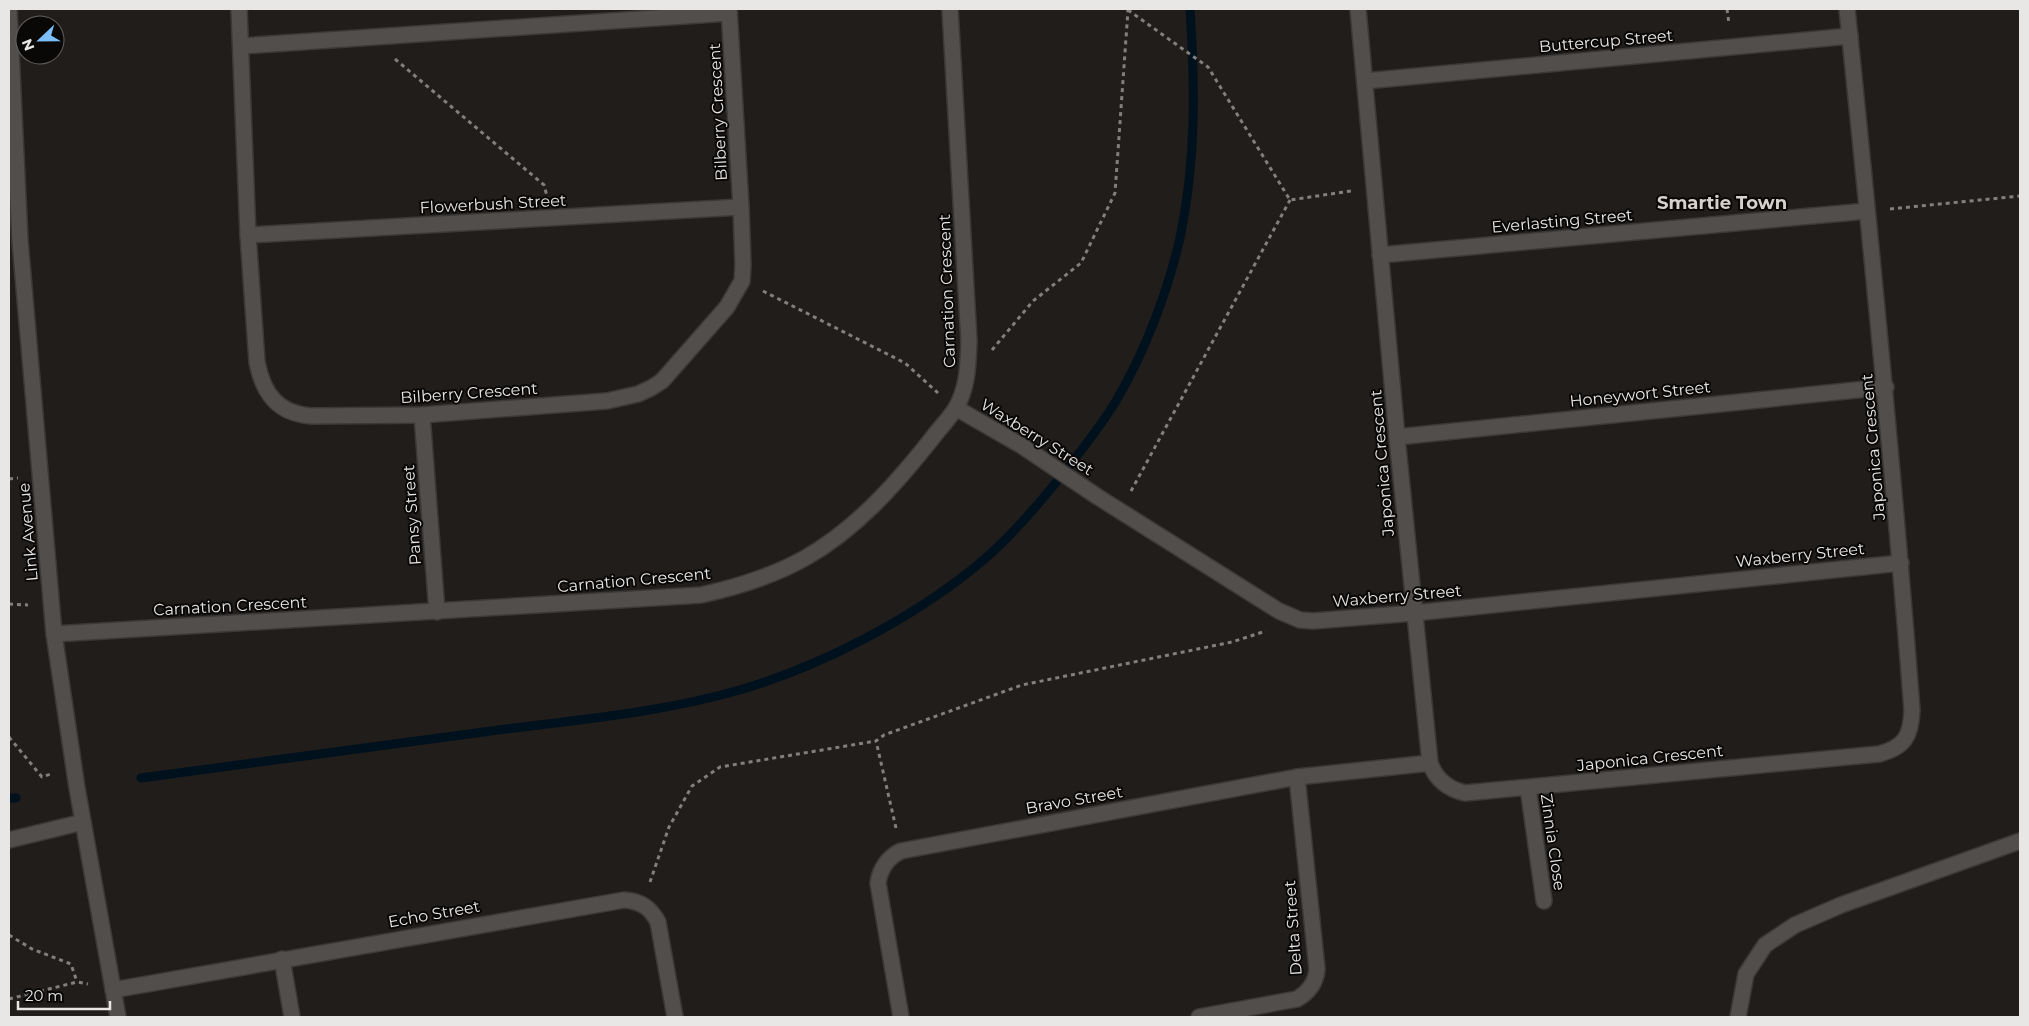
<svg xmlns="http://www.w3.org/2000/svg" width="2029" height="1026" font-family="Montserrat,sans-serif">
  <style>
    .lines { fill: none; stroke-linecap: round; stroke-linejoin: round }
    .stream { stroke: #00111e; stroke-width: 9 }
    .minor-casing { stroke: #3b3937; stroke-width: 18 }
    .path { stroke: #827f7d; stroke-width: 3; stroke-dasharray: 4 4; stroke-linecap: butt }
    .minor { stroke: #524e4b; stroke-width: 15 }
    .labels { text-anchor: middle; dominant-baseline: central; stroke-width: 4; stroke-linejoin: round; paint-order: stroke }
    .street-label { font-size: 16px; fill: #e9e7e5; stroke: #090807 }
    .neighbourhood-label { font-size: 18px; font-weight: bold; fill: #d6d1cd; stroke: #090807 }
  </style>
  <rect width="100%" height="100%" fill="#211d1b"/>
  <g class="lines">
    <g class="stream">
      <path d="M141,778c117,-16 234,-31 350,-47 84,-11 171,-18 252,-42 80,-24 168,-70 232,-122 31,-25 58,-56 83,-87 20,-25 41,-51 58,-79 29,-49 53,-112 65,-168 15,-74 14,-149 9,-224"/>
      <polyline points="9,798 16,798"/>
    </g>
    <g class="minor-casing">
      <g id="minor">
        <polyline points="9,9 20,241 54,634 77,788 118,1017"/>
        <path d="M239,9l9,226 9,127c6,32 21,52 55,54l110,-1 185,-14 31,-7 13,-6 11,-7 65,-74 15,-26 1,-16 -2,-58 -12,-198"/>
        <path d="M1358,9l39,428 33,326c6,17 18,26 35,30l414,-39c26,-7 32,-18 33,-44 -18,-234 -41,-468 -65,-701"/>
        <polyline points="241,46 729,13"/>
        <polyline points="1365,81 1850,36"/>
        <polyline points="248,235 741,207"/>
        <polyline points="1380,255 1867,211"/>
        <polyline points="956,408 1022,446 1098,497 1279,611 1300,620 1313,621 1414,613 1901,563"/>
        <polyline points="422,415 437,612"/>
        <polyline points="1397,437 1886,387"/>
        <path d="M54,634l647,-39c37,-8 72,-19 104,-37 50,-28 90,-73 125,-117 8,-11 19,-22 26,-33 12,-21 12,-44 13,-67l-19,-332"/>
        <polyline points="1528,788 1544,901"/>
        <polyline points="9,840 83,822"/>
        <polyline points="282,959 292,1017"/>
        <path d="M113,990l511,-90c16,1 26,7 34,22l17,95"/>
        <path d="M901,1017l-23,-134c2,-14 10,-26 23,-32l396,-74 133,-14"/>
        <path d="M1199,1017l98,-18c12,-7 19,-16 20,-30l-20,-192"/>
        <polyline points="1738,1017 1746,974 1765,945 1795,925 1841,905 2020,841"/>
      </g>
    </g>
    <g class="path">
      <polyline points="1727,9 1729,24"/>
      <polyline points="1128,10 1208,67 1290,200 1351,191"/>
      <polyline points="395,59 544,185 547,196"/>
      <polyline points="1890,209 2020,196"/>
      <polyline points="763,291 905,363 938,393"/>
      <polyline points="992,350 1033,301 1081,263 1115,193 1128,10"/>
      <polyline points="9,479 18,478"/>
      <polyline points="1131,491 1290,200"/>
      <polyline points="9,604 28,605"/>
      <polyline points="9,737 42,777 51,774"/>
      <polyline points="896,828 876,741 884,735 1022,685 1232,642 1266,631"/>
      <polyline points="650,882 669,827 692,786 720,767 876,741"/>
      <polyline points="9,935 32,949 71,964 77,982"/>
      <polyline points="9,999 77,982 88,984"/>
    </g>
    <use href="#minor" class="minor"/>
  </g>
  <g class="labels">
    <g class="street-label">
      <text transform="translate(1606 41) rotate(-5)">Buttercup Street</text>
      <text transform="translate(718 112) rotate(-93)">Bilberry Crescent</text>
      <text transform="translate(493 204) rotate(-3)">Flowerbush Street</text>
      <text transform="translate(1562 221) rotate(-5)">Everlasting Street</text>
      <text transform="translate(947 291) rotate(-92)">Carnation Crescent</text>
      <text transform="translate(469 393) rotate(-4)">Bilberry Crescent</text>
      <text transform="translate(1640 394) rotate(-6)">Honeywort Street</text>
      <text transform="translate(1037 437) rotate(32)">Waxberry Street</text>
      <text transform="translate(1873 447) rotate(-95)">Japonica Crescent</text>
      <text transform="translate(1382 463) rotate(-95)">Japonica Crescent</text>
      <text transform="translate(412 515) rotate(-94)">Pansy Street</text>
      <text transform="translate(28 532) rotate(-95)">Link Avenue</text>
      <text transform="translate(1800 555) rotate(-6)">Waxberry Street</text>
      <text transform="translate(634 580) rotate(-5)">Carnation Crescent</text>
      <text transform="translate(1397 596) rotate(-5)">Waxberry Street</text>
      <text transform="translate(230 606) rotate(-3)">Carnation Crescent</text>
      <text transform="translate(1650 758) rotate(-6)">Japonica Crescent</text>
      <text transform="translate(1074 800) rotate(-10)">Bravo Street</text>
      <text transform="translate(1553 842) rotate(82)">Zinnia Close</text>
      <text transform="translate(434 914) rotate(-10)">Echo Street</text>
      <text transform="translate(1293 928) rotate(-94)">Delta Street</text>
    </g>
    <g class="neighbourhood-label">
      <text x="1722" y="203">Smartie Town</text>
    </g>
  </g>
  <rect width="2029" height="1026" fill="none" stroke="#e9e7e5" stroke-width="20"/>
  <g transform="translate(40 40) rotate(248)"><circle r="24" fill="#090807" stroke="#636160"/>
  <path d="M0-4L9 19L0 12L-9 19Z" fill="#7bbef8"/>
  <text y="-8" font-size="14" font-weight="bold" text-anchor="middle" fill="#e9e7e5">N</text>
  </g>
  <path d="M18 1001v8h92v-8" fill="none" stroke="#e9e7e5" stroke-width="2.5"/>
  <text x="25" y="1001" font-size="15" fill="#e9e7e5" stroke="#090807" stroke-width="4" paint-order="stroke">20 m</text>
</svg>
